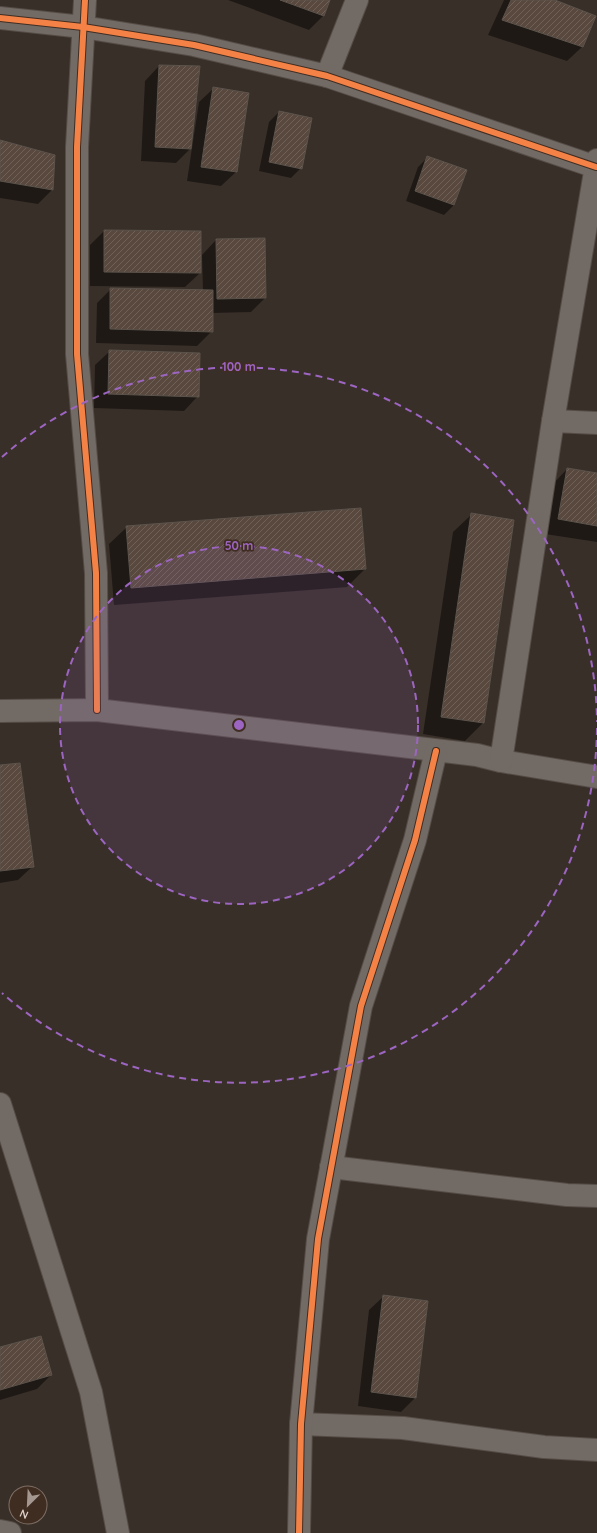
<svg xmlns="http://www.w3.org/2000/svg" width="597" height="1533" font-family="Quicksand,sans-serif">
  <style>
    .shadow { fill: #0007 }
    .building { fill: url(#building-hatch); stroke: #5b534c }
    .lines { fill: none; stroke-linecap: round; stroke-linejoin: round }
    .street-casing { stroke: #554c46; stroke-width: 24 }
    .street { stroke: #726a65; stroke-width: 22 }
    .cycleway-casing { stroke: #402d22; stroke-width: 8 }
    .cycleway { stroke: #f48246; stroke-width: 6 }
    .ring { fill: none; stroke: #9d65c2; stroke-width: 2; stroke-dasharray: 7 5 }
    .centre { fill: #9d65c2; stroke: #402d22; stroke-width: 2 }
    .ring-label { font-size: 12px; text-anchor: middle; font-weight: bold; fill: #9d65c2; stroke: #402d22; stroke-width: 3.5; stroke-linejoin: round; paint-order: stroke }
  </style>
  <defs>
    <pattern id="building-hatch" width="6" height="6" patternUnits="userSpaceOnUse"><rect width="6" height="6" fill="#58483d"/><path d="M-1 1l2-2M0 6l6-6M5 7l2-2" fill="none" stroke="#6f6158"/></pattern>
  </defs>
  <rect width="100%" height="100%" fill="#392f29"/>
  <g class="shadow">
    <polygon points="228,0 329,0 323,16 309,30"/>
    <polygon points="504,0 552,0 582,47 567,61 488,35"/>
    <polygon points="159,66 191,148 176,163 141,161 145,81"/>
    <polygon points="214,88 248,94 236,172 221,186 187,181 199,102"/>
    <polygon points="279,112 301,168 291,178 259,171 269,122"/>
    <polygon points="0,141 54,155 52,190 38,204 0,198"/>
    <polygon points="428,157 454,205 444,215 406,201 418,167"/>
    <polygon points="104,231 200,232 200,273 185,287 90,286 90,245"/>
    <polygon points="216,240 265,298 251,312 212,313 212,331 197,346 96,343 97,303 111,289 203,291 202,255"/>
    <polygon points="110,351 198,396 184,411 94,408 95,365"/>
    <polygon points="567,469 597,474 597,542 545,534 553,484"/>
    <polygon points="471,515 513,521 483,723 465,741 423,734 453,532"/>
    <polygon points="127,527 365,569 347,587 114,605 109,544"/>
    <polygon points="0,766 33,866 18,880 0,883"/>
    <polygon points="384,1296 415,1398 401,1412 358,1406 369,1310"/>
    <polygon points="0,1348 51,1375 37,1389 0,1400"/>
  </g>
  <g class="building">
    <polygon points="280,0 330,0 324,16"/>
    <polygon points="511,0 555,0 596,16 583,47 502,20"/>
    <polygon points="159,65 200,66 191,149 155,147"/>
    <polygon points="213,87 249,93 237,172 201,167"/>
    <polygon points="279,111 312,118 302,169 269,162"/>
    <polygon points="0,140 55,155 53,190 0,181"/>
    <polygon points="427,156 467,170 454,205 415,191"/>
    <polygon points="104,230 201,231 201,273 104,272"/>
    <polygon points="265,238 266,298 217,299 216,239"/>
    <polygon points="110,288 213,290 213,332 110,329"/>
    <polygon points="109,350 200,353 199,397 108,394"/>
    <polygon points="567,468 597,473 597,526 558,519"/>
    <polygon points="361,508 366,569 131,588 126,526"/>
    <polygon points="471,513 514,520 484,723 441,717"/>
    <polygon points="20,763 34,867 0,871 0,765"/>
    <polygon points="383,1295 428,1301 416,1398 371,1392"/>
    <polygon points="41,1336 52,1375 0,1390 0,1347"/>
  </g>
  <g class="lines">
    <g class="street-casing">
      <g id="street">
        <polyline points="85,0 77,147 77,354 96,573 97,710"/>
        <polyline points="0,18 83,27 194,45 327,76 596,167"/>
        <polyline points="327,76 357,0"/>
        <polyline points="553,421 597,423"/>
        <polyline points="0,711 97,710 477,755 501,761 597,777"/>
        <polyline points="501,761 553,421 597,160"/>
        <polyline points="0,1104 91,1392 118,1533"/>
        <polyline points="331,1167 567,1195 597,1196"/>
        <polyline points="301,1424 403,1428 544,1447 597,1450"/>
        <polyline points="0,1531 10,1533"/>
        <polyline points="299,1533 301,1424 318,1239 361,1006 415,840 436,751"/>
      </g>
    </g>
    <use href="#street" class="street"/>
    <g class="cycleway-casing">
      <g id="cycleway">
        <polyline points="85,0 77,147 77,354 96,573 97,710"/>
        <polyline points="0,18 83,27 194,45 327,76 596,167"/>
        <polyline points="299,1533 301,1424 318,1239 361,1006 415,840 436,751"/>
      </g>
    </g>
    <use href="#cycleway" class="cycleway"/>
  </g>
  <circle cx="239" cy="725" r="179" fill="#9d65c2" fill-opacity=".12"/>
  <g class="ring">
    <circle cx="239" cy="725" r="179"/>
    <path d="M597 728A358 358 0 0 1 2 993M2 457A358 358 0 0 1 597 722"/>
  </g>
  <circle cx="239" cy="725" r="6" class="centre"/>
  <g class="ring-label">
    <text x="239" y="371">100 m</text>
    <text x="239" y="550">50 m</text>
  </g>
  <g transform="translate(28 1505) rotate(204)"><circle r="19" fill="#402d22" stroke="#7e6e64"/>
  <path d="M0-3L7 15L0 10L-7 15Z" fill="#a39790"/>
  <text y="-6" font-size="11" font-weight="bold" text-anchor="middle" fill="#dccfc8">N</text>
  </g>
</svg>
